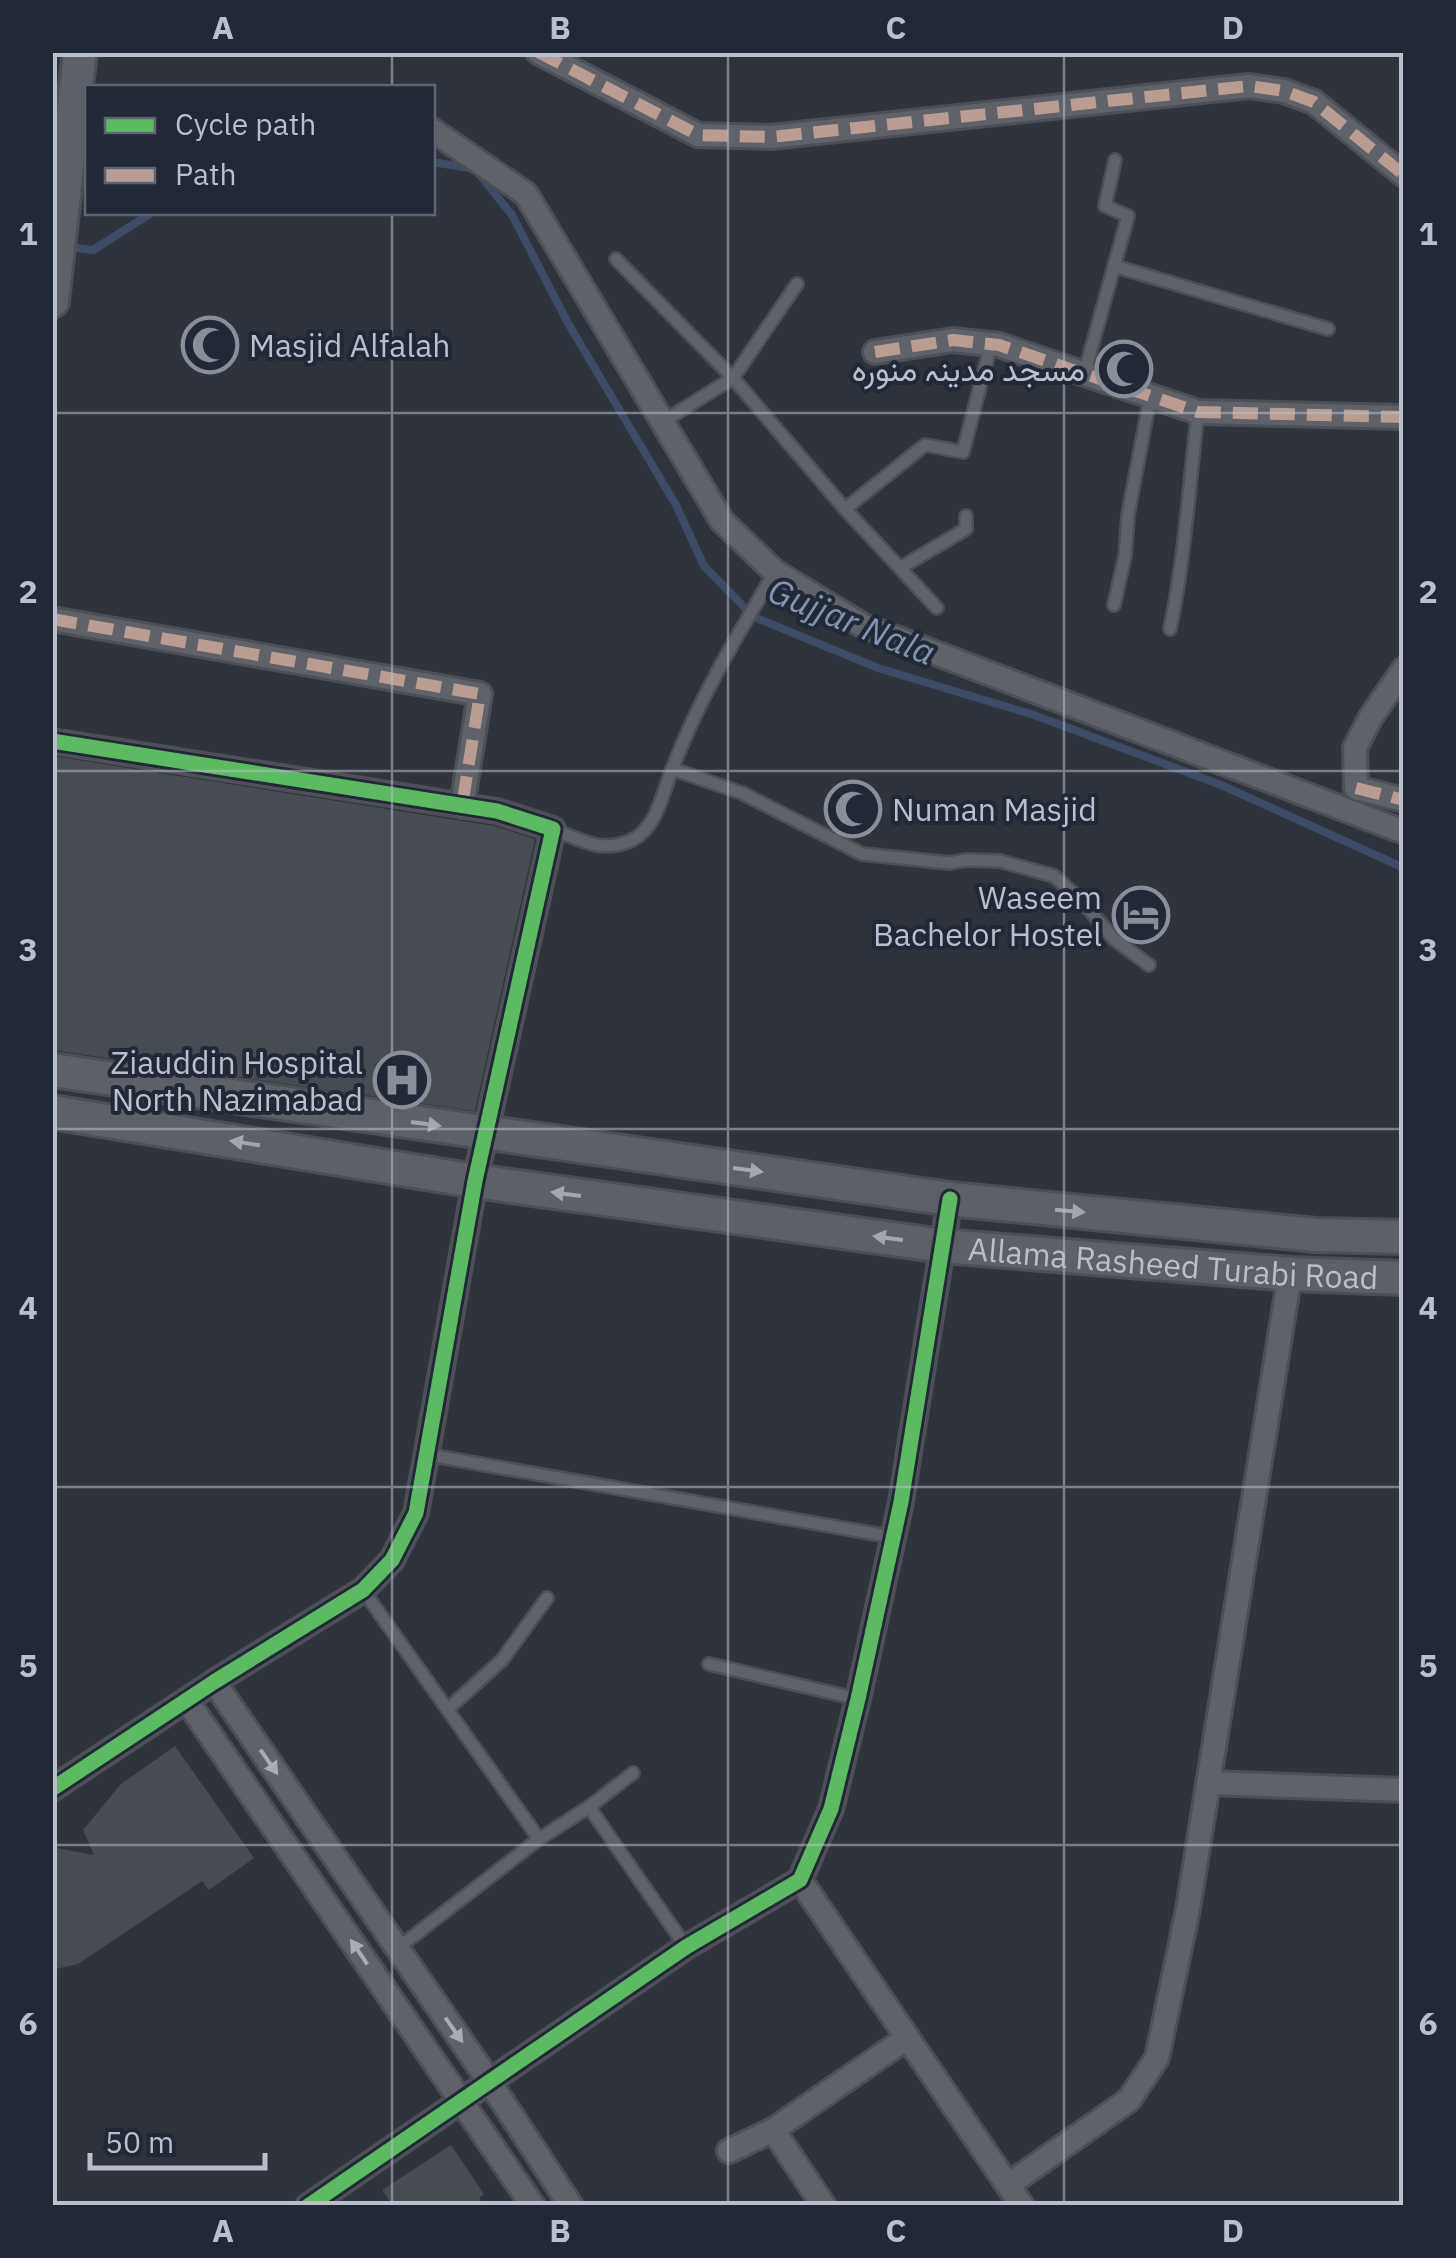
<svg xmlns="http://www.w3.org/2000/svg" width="1456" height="2258" font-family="'IBM Plex Sans',Vazirmatn,sans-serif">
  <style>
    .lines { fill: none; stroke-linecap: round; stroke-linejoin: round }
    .stream { stroke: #3e4b65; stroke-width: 8 }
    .building { fill: #474b52 }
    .lane-casing { stroke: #4c4f56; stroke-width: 16 }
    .street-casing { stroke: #4c4f56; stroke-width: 28 }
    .secondary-casing { stroke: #4c4f56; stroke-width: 38 }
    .lane { stroke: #5f6269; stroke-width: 11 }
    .street { stroke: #5f6269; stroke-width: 22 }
    .secondary { stroke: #5d6067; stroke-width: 32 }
    .quiet { stroke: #b99d93; stroke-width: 12; stroke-dasharray: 25 12; stroke-linecap: butt }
    .cycleway-casing { stroke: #212836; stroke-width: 21 }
    .cycleway { stroke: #5cba63; stroke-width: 15 }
    .oneway { fill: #a3a7b2 }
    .oneway2 { fill: #a8acb7 }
    .grid { fill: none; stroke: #babfcb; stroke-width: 2.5; stroke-opacity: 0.55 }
    .labels { text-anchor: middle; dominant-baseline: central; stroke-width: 8; stroke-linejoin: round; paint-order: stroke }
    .poi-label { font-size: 32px; fill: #babfcb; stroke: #212836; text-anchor: end }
    .street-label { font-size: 32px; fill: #babfcb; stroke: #212836 }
    .water-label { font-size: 35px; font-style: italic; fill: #8493b0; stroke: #212836 }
    .neatline { fill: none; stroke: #babfcb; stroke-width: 4 }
    .grid-label { font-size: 32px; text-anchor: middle; font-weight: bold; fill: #babfcb }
  </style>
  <rect width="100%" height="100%" fill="#2f333b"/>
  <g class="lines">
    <g class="stream">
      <polyline points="432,162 475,169 512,215 569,325 676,505 704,566 754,617 878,668 1034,715 1221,785 1404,868"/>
      <polyline points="67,247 93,250 153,212"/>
    </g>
  </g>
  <g class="building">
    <polygon points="52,756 494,826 535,839 475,1111 52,1050"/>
    <polygon points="175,1746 254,1858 209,1890 202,1881 78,1964 52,1970 52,1847 94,1855 83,1830 121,1784"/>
    <polygon points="451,2145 484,2194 479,2198 484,2206 393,2206 382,2190"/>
  </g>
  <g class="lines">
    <g class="lane-casing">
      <g id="lane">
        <polyline points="616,259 733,378 845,509 937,608"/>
        <polyline points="1114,266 1328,329"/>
        <polyline points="1084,375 1128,216 1105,206 1115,160"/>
        <polyline points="664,421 733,378 797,284"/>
        <polyline points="845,509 925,445 963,452 991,344"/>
        <polyline points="900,568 966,529 966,516"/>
        <polyline points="1114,605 1125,556 1128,515 1150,398"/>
        <path d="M1170,629c15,-71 19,-145 28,-217"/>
        <polyline points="672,769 742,793 862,854 950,863 966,860 1000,861 1054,876 1083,902 1114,939 1149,965"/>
        <path d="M553,829c28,11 49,25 79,11 23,-11 30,-43 38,-65 26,-71 66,-138 105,-203"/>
        <polyline points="429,1455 893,1537"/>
        <polyline points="363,1590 539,1839"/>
        <polyline points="709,1664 858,1699"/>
        <polyline points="449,1708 502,1660 547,1598"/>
        <polyline points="589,1807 686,1947"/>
        <polyline points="398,1948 539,1839 589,1807 633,1773"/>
      </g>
    </g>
    <g class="street-casing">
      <g id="street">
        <polyline points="538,52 698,135 771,137 1249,86 1284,91 1314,102 1404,175"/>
        <polyline points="432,130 526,194 722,521 775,572 862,625 1404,832"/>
        <polyline points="875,352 953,340 999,345 1198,412 1404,417"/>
        <polyline points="52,619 480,694 462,806"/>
        <polyline points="1404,669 1371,717 1355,748 1356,788 1404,800"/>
        <polyline points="52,741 497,811 553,829 475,1181 416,1513 392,1560 363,1590 214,1682 52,1789"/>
        <polyline points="214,1682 489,2081 571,2206"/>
        <polyline points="187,1701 533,2206"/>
        <polyline points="1209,1783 1404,1790"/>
        <polyline points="800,1880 1022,2206"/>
        <polyline points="773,2130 824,2206"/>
        <polyline points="729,2151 773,2130 907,2038"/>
        <polyline points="1008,2185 1129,2100 1157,2058 1188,1909 1290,1274"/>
        <polyline points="308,2206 686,1947 800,1880 831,1809 858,1699 901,1502 950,1199"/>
      </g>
    </g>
    <g class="secondary-casing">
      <g id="secondary">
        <polyline points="52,301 80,52"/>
        <polyline points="52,1070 950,1199 1316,1235 1404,1237"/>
        <path id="s1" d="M52,1112l423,69 468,65 347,28 114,4"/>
      </g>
    </g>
    <use href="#lane" class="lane"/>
    <use href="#street" class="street"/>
    <use href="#secondary" class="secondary"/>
    <g class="quiet">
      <polyline points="538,52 698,135 771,137 1249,86 1284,91 1314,102 1404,175"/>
      <polyline points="875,352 953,340 999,345 1198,412 1404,417"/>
      <polyline points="52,619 480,694 462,806"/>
      <polyline points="1356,788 1404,800"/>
    </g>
    <g class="cycleway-casing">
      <g id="cycleway">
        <polyline points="52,741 497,811 553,829 475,1181 416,1513 392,1560 363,1590 214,1682 52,1789"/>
        <polyline points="308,2206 686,1947 800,1880 831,1809 858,1699 901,1502 950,1199"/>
      </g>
    </g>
    <use href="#cycleway" class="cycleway"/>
  </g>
  <defs><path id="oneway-solid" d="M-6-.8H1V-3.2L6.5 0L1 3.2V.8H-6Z" transform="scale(2.5)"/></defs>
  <g class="oneway">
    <use href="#oneway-solid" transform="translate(426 1124) rotate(8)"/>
    <use href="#oneway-solid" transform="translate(245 1143) rotate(-171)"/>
    <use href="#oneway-solid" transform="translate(748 1170) rotate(8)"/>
    <use href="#oneway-solid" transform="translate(566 1194) rotate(-172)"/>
    <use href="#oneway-solid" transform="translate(1070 1211) rotate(5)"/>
    <use href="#oneway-solid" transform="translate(888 1238) rotate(-172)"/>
  </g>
  <g class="oneway2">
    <use href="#oneway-solid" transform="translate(269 1762) rotate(55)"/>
    <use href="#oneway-solid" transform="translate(359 1952) rotate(-124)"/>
    <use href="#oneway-solid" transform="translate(454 2030) rotate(55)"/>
  </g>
  <path class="grid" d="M392,52v36M728,52v2154M1064,52v2154M392,212v1994M52,413h1352M52,771h1352M52,1129h1352M52,1487h1352M52,1845h1352"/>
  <defs>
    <g id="mosque-ring" transform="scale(2.875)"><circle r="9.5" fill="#212836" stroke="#898e99" stroke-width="1.5"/><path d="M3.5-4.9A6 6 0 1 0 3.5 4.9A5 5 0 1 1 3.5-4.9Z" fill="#898e99"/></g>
    <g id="hotel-ring" transform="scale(2.875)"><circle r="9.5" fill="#212836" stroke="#898e99" stroke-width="1.5"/><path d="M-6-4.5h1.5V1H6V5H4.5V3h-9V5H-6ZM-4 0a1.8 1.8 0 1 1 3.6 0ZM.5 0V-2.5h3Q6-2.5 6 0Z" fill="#898e99"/></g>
    <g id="hospital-ring" transform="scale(2.875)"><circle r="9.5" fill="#212836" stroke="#898e99" stroke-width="1.5"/><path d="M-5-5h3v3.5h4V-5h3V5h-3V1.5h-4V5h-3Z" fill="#898e99"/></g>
  </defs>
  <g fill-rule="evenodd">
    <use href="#mosque-ring" x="210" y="345"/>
    <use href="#mosque-ring" x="1124" y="369"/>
    <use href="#mosque-ring" x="853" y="809"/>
    <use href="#hotel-ring" x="1141" y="915"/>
    <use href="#hospital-ring" x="402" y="1080"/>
  </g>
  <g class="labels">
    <g class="poi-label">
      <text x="249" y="345" text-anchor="start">Masjid Alfalah</text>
      <text x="1085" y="369">مسجد مدینہ منورہ</text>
      <text x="892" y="809" text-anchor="start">Numan Masjid</text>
      <text x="1102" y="897">Waseem<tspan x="1102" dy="37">Bachelor Hostel</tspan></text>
      <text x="363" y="1062">Ziauddin Hospital<tspan x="363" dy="37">North Nazimabad</tspan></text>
    </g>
    <g class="street-label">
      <text stroke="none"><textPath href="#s1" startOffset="1132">Allama Rasheed Turabi Road</textPath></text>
    </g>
    <g class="water-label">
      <text transform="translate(852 621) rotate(22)">Gujjar Nala</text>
    </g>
  </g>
  <rect width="1456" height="2258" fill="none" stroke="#212836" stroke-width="110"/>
  <rect x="85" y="85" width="350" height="130" fill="#212836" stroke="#5e6472" stroke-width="2.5"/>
  <rect x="105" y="118" width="50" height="15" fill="#5cba63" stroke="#5e6472" stroke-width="2.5"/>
  <text x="175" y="135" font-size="30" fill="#babfcb">Cycle path</text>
  <rect x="105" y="168" width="50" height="15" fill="#b99d93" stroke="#5e6472" stroke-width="2.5"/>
  <text x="175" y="185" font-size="30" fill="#babfcb">Path</text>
  <path d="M90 2153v15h175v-15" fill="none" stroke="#babfcb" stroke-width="5"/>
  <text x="105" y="2153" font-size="30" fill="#babfcb" stroke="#212836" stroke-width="8" paint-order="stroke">50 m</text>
  <rect x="55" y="55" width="1346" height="2148" class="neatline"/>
  <g class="grid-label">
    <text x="223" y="39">A</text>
    <text x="560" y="39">B</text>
    <text x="896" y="39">C</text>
    <text x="1233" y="39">D</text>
    <text x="28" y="245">1</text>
    <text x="1428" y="245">1</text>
    <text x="28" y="603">2</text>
    <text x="1428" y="603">2</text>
    <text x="28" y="961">3</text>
    <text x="1428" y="961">3</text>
    <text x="28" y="1319">4</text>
    <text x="1428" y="1319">4</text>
    <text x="28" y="1677">5</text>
    <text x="1428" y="1677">5</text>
    <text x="28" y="2035">6</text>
    <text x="1428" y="2035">6</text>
    <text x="223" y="2242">A</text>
    <text x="560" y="2242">B</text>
    <text x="896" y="2242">C</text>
    <text x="1233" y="2242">D</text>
  </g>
</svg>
